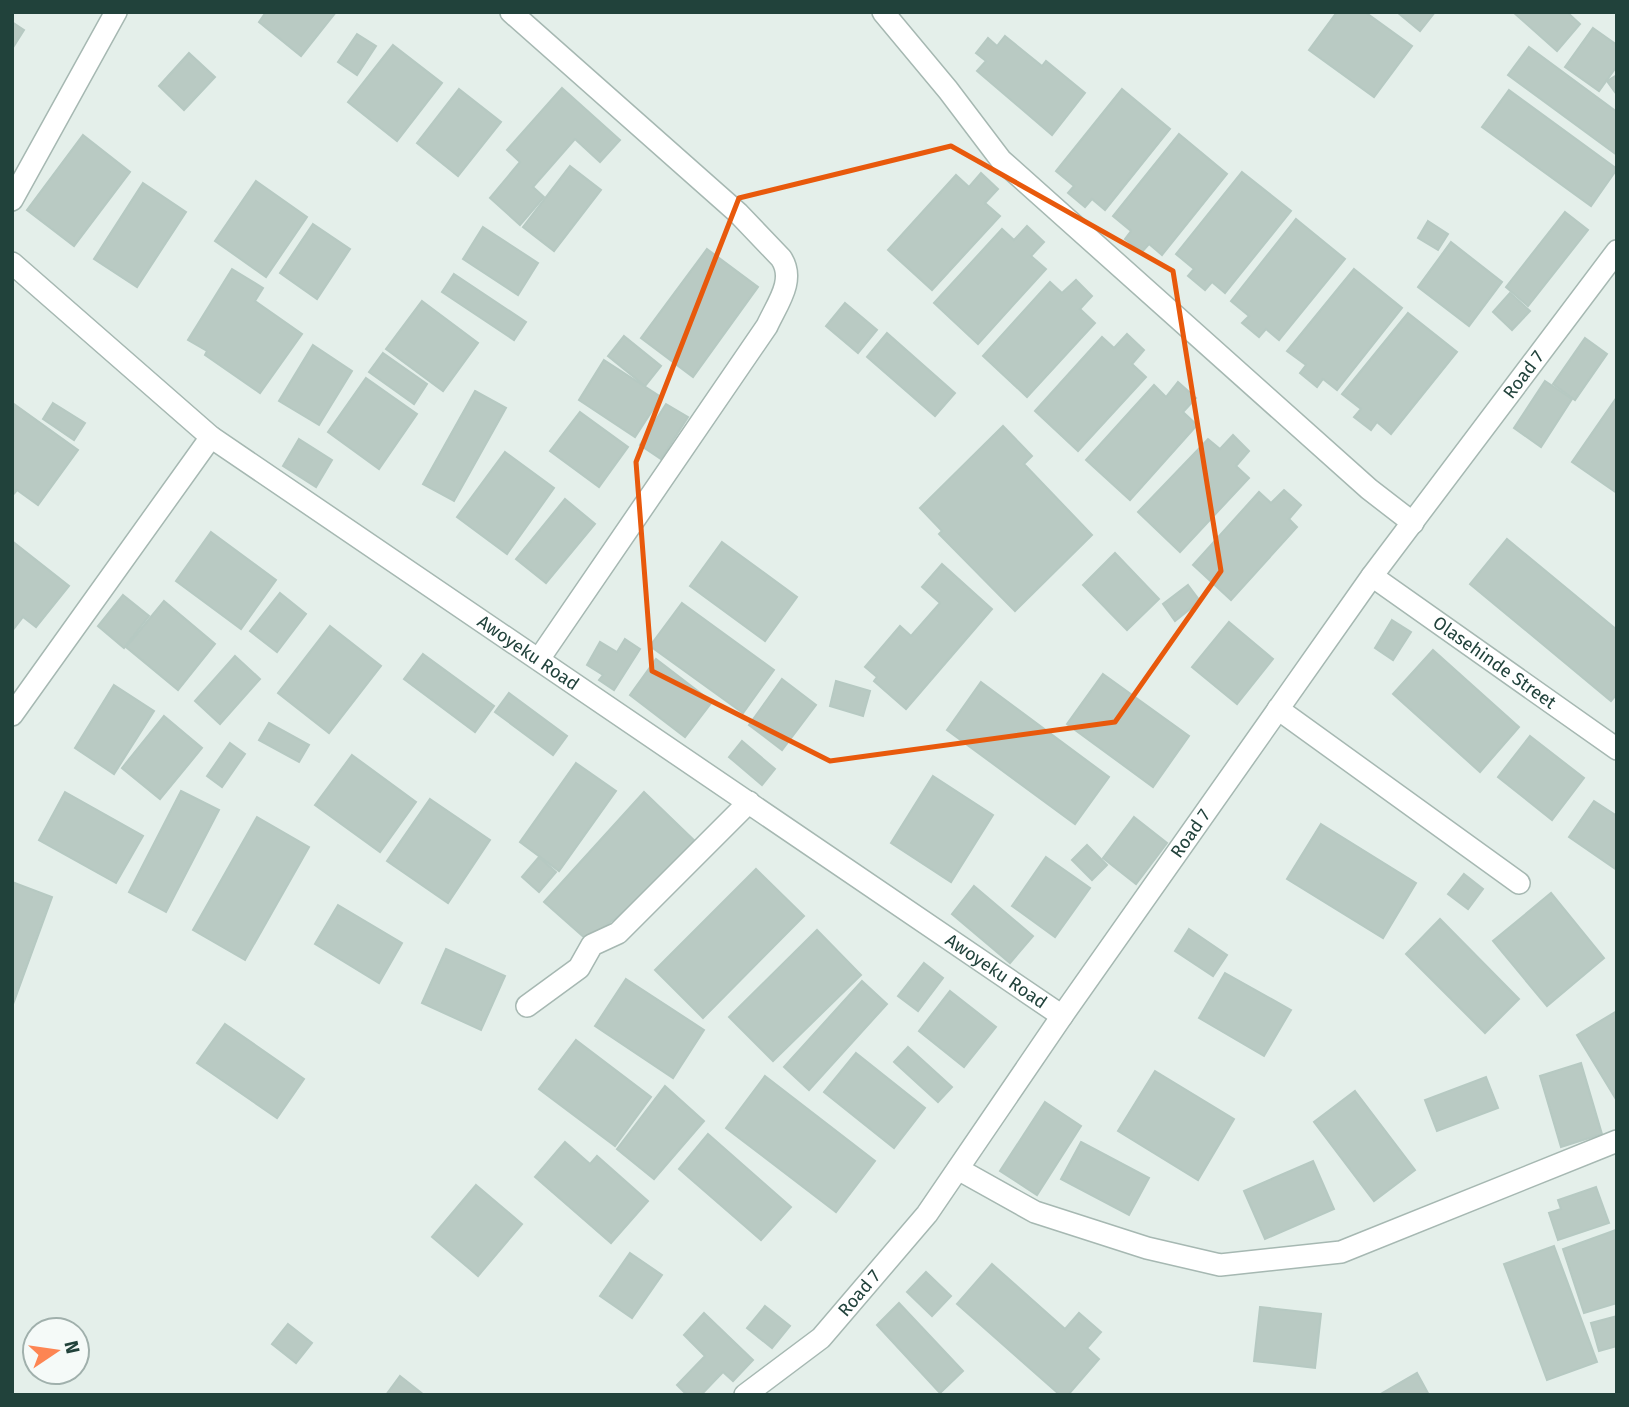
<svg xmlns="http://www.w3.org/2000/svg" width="1629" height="1407" font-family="'Fira Sans',sans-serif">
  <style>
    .building { fill: #b9cac3; stroke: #b6c9c2; stroke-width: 2 }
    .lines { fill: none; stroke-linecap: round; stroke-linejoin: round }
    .lane-casing { stroke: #a6b8b2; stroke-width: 24 }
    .street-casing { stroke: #a6b8b2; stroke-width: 24 }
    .lane { stroke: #fff; stroke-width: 21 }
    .street { stroke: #fff; stroke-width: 21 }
    .marked { fill: none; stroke: #e8590c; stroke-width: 5; stroke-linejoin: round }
    .labels { text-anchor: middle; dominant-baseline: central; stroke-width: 5; stroke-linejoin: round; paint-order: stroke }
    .street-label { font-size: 18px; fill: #21423b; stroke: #f5faf8 }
  </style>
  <rect width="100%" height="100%" fill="#e4efea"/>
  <g class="building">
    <polygon points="266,12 336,12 301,56 259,22"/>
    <polygon points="1337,12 1365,12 1412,46 1374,97 1309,50"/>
    <polygon points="1397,12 1435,12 1420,31"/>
    <polygon points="1513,12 1567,12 1580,24 1557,51"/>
    <polygon points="12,22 24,30 12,49"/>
    <polygon points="1593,28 1617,45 1617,66 1599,91 1565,67"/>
    <polygon points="357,34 376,46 357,75 338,62"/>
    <polygon points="1005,36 1042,66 1046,61 1085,93 1052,135 977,71 986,61 976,53 988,38 997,46"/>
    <polygon points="393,45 442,83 397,141 348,102"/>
    <polygon points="1529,47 1617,112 1617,155 1508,75"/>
    <polygon points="189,53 215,77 184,110 159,86"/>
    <polygon points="1617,75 1617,95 1607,81"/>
    <polygon points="562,88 620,140 600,162 575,139 533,187 544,197 520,225 490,198 520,162 507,150"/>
    <polygon points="459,89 501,122 458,176 417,143"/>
    <polygon points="1122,89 1170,129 1105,210 1092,199 1085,207 1068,193 1074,186 1056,171"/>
    <polygon points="1509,90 1617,169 1591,206 1482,127"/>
    <polygon points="1179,134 1227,174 1162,255 1149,244 1142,252 1125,239 1131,231 1113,216"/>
    <polygon points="83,135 130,172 74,246 27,210"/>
    <polygon points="570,166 601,190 554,251 523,227"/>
    <polygon points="1242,172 1291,211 1225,293 1212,282 1205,290 1188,276 1194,269 1176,254"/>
    <polygon points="981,173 998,189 985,203 1000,216 932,290 888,250 956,175 969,187"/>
    <polygon points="256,181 307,217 266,277 215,241"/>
    <polygon points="143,183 186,212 137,287 94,259"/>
    <polygon points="1565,212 1588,230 1528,306 1506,287"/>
    <polygon points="1296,219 1345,259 1279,340 1266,329 1259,337 1242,323 1249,316 1231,301"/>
    <polygon points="1428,221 1448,234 1438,250 1418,238"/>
    <polygon points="313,224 350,249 317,299 280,273"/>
    <polygon points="1027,226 1044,242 1031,256 1046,269 978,344 934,303 1002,229 1014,240"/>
    <polygon points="483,227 538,263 518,295 463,259"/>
    <polygon points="1451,242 1502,282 1469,326 1418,287"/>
    <polygon points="707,249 758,287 693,377 641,338"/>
    <polygon points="232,269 263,288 255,301 302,334 260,393 205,355 207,351 188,340"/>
    <polygon points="1354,269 1402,308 1337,390 1323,379 1317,387 1300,373 1306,365 1287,351"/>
    <polygon points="454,274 526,322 514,340 442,292"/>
    <polygon points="1076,280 1092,296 1080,309 1095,323 1027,397 983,356 1050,282 1062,293"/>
    <polygon points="1510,293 1530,311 1512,330 1493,312"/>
    <polygon points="422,301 478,343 443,391 386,349"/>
    <polygon points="845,303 877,330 858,353 826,326"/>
    <polygon points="1408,313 1457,352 1391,434 1377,422 1371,430 1354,417 1361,409 1342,394"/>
    <polygon points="887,333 955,393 935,416 867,357"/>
    <polygon points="1127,334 1144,350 1132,364 1146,377 1078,451 1035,411 1102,337 1114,348"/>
    <polygon points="624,336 661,366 645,386 608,356"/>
    <polygon points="1585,338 1607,354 1575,400 1553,384"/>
    <polygon points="313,345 352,371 319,425 279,401"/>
    <polygon points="383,353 427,384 414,404 369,372"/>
    <polygon points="604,360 661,397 635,437 579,400"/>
    <polygon points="366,378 417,414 379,469 328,432"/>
    <polygon points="1545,381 1572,399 1541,447 1514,428"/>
    <polygon points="1178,382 1196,398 1183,412 1197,425 1130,500 1086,460 1154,385 1166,397"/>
    <polygon points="475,391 506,408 454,501 423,484"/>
    <polygon points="1617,397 1617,493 1572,462"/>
    <polygon points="53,403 85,423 74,440 43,419"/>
    <polygon points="14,404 78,450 38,505 17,490 12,496"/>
    <polygon points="666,404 688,417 661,459 640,445"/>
    <polygon points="580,412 628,447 599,487 550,451"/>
    <polygon points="1003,426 1032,456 1024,464 1092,535 1015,611 939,534 942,531 920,508"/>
    <polygon points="1233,435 1249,451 1236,466 1249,478 1180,552 1138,512 1208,439 1220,449"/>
    <polygon points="299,439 332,460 316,487 283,466"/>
    <polygon points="505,452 554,488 507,554 457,517"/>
    <polygon points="1284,490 1301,505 1289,519 1297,527 1231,600 1193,565 1259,492 1271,503"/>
    <polygon points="565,499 595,524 546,583 516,559"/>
    <polygon points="211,532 276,580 241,629 176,581"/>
    <polygon points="1507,539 1617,630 1617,694 1611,701 1470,584"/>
    <polygon points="12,541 69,586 36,627 23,617 12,631"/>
    <polygon points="722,542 797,597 765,641 690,586"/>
    <polygon points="1115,553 1159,599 1127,630 1083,585"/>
    <polygon points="942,564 992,609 906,709 874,681 877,677 865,667 900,626 911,636 940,603 922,587"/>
    <polygon points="1188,585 1200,601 1175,621 1163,604"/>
    <polygon points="280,593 306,614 277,652 250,631"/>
    <polygon points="123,595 149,616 124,648 98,626"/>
    <polygon points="164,601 215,644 178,690 126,647"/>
    <polygon points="682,603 774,670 743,713 650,646"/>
    <polygon points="1392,620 1411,632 1393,660 1375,648"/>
    <polygon points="1229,622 1273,659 1237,704 1192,667"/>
    <polygon points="330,626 381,666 329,733 278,693"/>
    <polygon points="625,639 640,649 614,690 599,680 603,675 587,665 600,642 617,652"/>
    <polygon points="1433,650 1519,727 1480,772 1393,694"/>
    <polygon points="423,654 494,706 475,732 404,679"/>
    <polygon points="235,656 260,679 220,724 195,701"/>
    <polygon points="656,659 712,702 685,737 630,695"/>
    <polygon points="1103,674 1189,736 1153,787 1067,724"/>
    <polygon points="782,679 816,705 782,750 749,725"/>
    <polygon points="836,681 870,691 863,716 830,706"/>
    <polygon points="981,682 1109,777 1075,824 947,730"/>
    <polygon points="114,685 154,711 114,774 75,748"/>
    <polygon points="509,693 567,736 553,755 495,712"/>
    <polygon points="164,716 202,748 160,799 122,768"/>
    <polygon points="269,723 309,745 299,762 259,740"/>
    <polygon points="1530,736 1584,778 1552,820 1498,777"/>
    <polygon points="742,741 775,769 762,785 729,757"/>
    <polygon points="230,743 245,754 222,787 207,776"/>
    <polygon points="352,755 416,802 380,852 315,805"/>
    <polygon points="576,763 616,791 559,871 520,842"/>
    <polygon points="933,776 993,815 951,882 891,843"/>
    <polygon points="181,791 219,810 166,912 129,892"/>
    <polygon points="65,792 143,836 116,883 39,840"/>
    <polygon points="644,792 701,847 647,894 587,940 544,902"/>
    <polygon points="430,799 490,840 448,903 387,861"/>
    <polygon points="1594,801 1617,816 1617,870 1569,837"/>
    <polygon points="257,817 309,847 245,960 193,930"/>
    <polygon points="1134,817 1167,843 1136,884 1103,858"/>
    <polygon points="1321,824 1416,883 1383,938 1287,879"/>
    <polygon points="1087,845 1107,865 1092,880 1072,860"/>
    <polygon points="539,857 556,872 539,892 522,877"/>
    <polygon points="1046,857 1090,888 1055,937 1012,906"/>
    <polygon points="756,869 804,916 703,1018 655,970"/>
    <polygon points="1464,874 1483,889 1468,909 1448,894"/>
    <polygon points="12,882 52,897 12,1007"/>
    <polygon points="974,886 1033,936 1010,963 952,914"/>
    <polygon points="1551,893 1604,958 1547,1006 1493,941"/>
    <polygon points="338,905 402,943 379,983 315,944"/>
    <polygon points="1440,919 1519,999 1485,1033 1406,954"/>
    <polygon points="1189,929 1227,955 1213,976 1175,951"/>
    <polygon points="817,930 861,975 773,1061 729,1017"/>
    <polygon points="446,949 505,976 481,1030 422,1003"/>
    <polygon points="924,963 943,978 918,1011 898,996"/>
    <polygon points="1225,973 1291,1010 1264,1056 1199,1018"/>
    <polygon points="626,979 704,1030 673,1078 595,1026"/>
    <polygon points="862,981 887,1004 809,1090 784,1067"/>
    <polygon points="950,991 996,1027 964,1067 919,1031"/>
    <polygon points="1617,1011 1617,1101 1577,1035"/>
    <polygon points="225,1024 304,1079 277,1118 197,1063"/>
    <polygon points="576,1040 651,1097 615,1146 539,1089"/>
    <polygon points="908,1047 952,1087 938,1102 894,1062"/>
    <polygon points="856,1053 925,1108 894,1148 824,1092"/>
    <polygon points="1581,1063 1602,1134 1561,1147 1540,1076"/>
    <polygon points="1155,1071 1234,1119 1198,1180 1118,1131"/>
    <polygon points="765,1076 875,1161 836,1212 726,1128"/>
    <polygon points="1486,1077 1498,1108 1437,1131 1425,1100"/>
    <polygon points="665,1086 704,1121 654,1179 617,1149"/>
    <polygon points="1355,1091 1415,1170 1374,1201 1314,1122"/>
    <polygon points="1045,1102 1081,1126 1037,1195 1000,1171"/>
    <polygon points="708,1134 791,1207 761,1240 679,1169"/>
    <polygon points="565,1142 590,1164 597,1156 648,1201 611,1243 535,1177"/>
    <polygon points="1081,1142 1149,1178 1129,1215 1061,1179"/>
    <polygon points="1313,1161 1334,1209 1265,1239 1244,1191"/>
    <polygon points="476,1185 522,1224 478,1276 432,1237"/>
    <polygon points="1596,1187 1609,1223 1558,1240 1549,1213 1561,1209 1558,1200"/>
    <polygon points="1616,1230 1617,1303 1584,1313 1563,1249"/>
    <polygon points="1554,1246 1597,1362 1547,1380 1504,1264"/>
    <polygon points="630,1253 662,1275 632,1318 600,1296"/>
    <polygon points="992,1264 1065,1329 1079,1313 1101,1332 1087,1348 1099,1359 1068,1395 1060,1395 957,1304"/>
    <polygon points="926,1272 951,1296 932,1316 907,1292"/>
    <polygon points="899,1303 963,1371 940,1393 877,1325"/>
    <polygon points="765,1306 790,1326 772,1348 747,1328"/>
    <polygon points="1260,1307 1321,1314 1315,1368 1254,1361"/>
    <polygon points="704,1313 753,1360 733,1381 723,1372 701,1395 687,1395 677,1385 705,1356 684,1335"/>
    <polygon points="1617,1316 1617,1346 1599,1351 1591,1323"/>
    <polygon points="288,1324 312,1343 296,1363 272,1344"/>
    <polygon points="1417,1373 1429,1395 1379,1395"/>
    <polygon points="400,1376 424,1395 386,1395"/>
  </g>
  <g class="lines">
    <g class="lane-casing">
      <polyline id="lane" points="1278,709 1519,883"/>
    </g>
    <g class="street-casing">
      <g id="street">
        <path d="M511,12l227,201 43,45c15,22 -4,46 -14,68l-228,333"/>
        <polyline points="883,12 948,90 1001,160 1369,489 1413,523"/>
        <polyline points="12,200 116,12"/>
        <path id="s1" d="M12,263l199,174 851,579"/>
        <path id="s2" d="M1372,576l245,173"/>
        <polyline points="12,715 211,437"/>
        <polyline points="527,1006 579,968 592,945 618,933 749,802"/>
        <polyline points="958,1169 1035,1212 1147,1248 1220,1265 1341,1252 1617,1141"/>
        <path id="s3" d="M745,1395l76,-57 106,-124 135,-198 310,-440 245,-325"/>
      </g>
    </g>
    <use href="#lane" class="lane"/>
    <use href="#street" class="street"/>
  </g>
  <path class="marked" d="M951,146l222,125 48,300 -106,151 -285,39 -178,-90 -16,-209 103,-264z"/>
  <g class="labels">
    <g class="street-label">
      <text stroke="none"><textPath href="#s3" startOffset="1288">Road 7</textPath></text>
      <text stroke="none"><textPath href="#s1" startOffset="648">Awoyeku Road</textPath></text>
      <text stroke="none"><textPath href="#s2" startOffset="150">Olasehinde Street</textPath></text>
      <text stroke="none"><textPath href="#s3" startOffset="721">Road 7</textPath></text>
      <text stroke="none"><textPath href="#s1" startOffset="1214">Awoyeku Road</textPath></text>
      <text stroke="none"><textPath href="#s3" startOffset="154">Road 7</textPath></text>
    </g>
  </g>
  <rect width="1629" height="1407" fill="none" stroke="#21423b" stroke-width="28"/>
  <g transform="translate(56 1351) rotate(77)"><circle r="33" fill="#f5faf8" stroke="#a0b0ac" stroke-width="2"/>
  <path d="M0-5L12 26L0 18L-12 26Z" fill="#fd8553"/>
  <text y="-10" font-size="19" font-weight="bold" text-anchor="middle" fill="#21423b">N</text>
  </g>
</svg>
